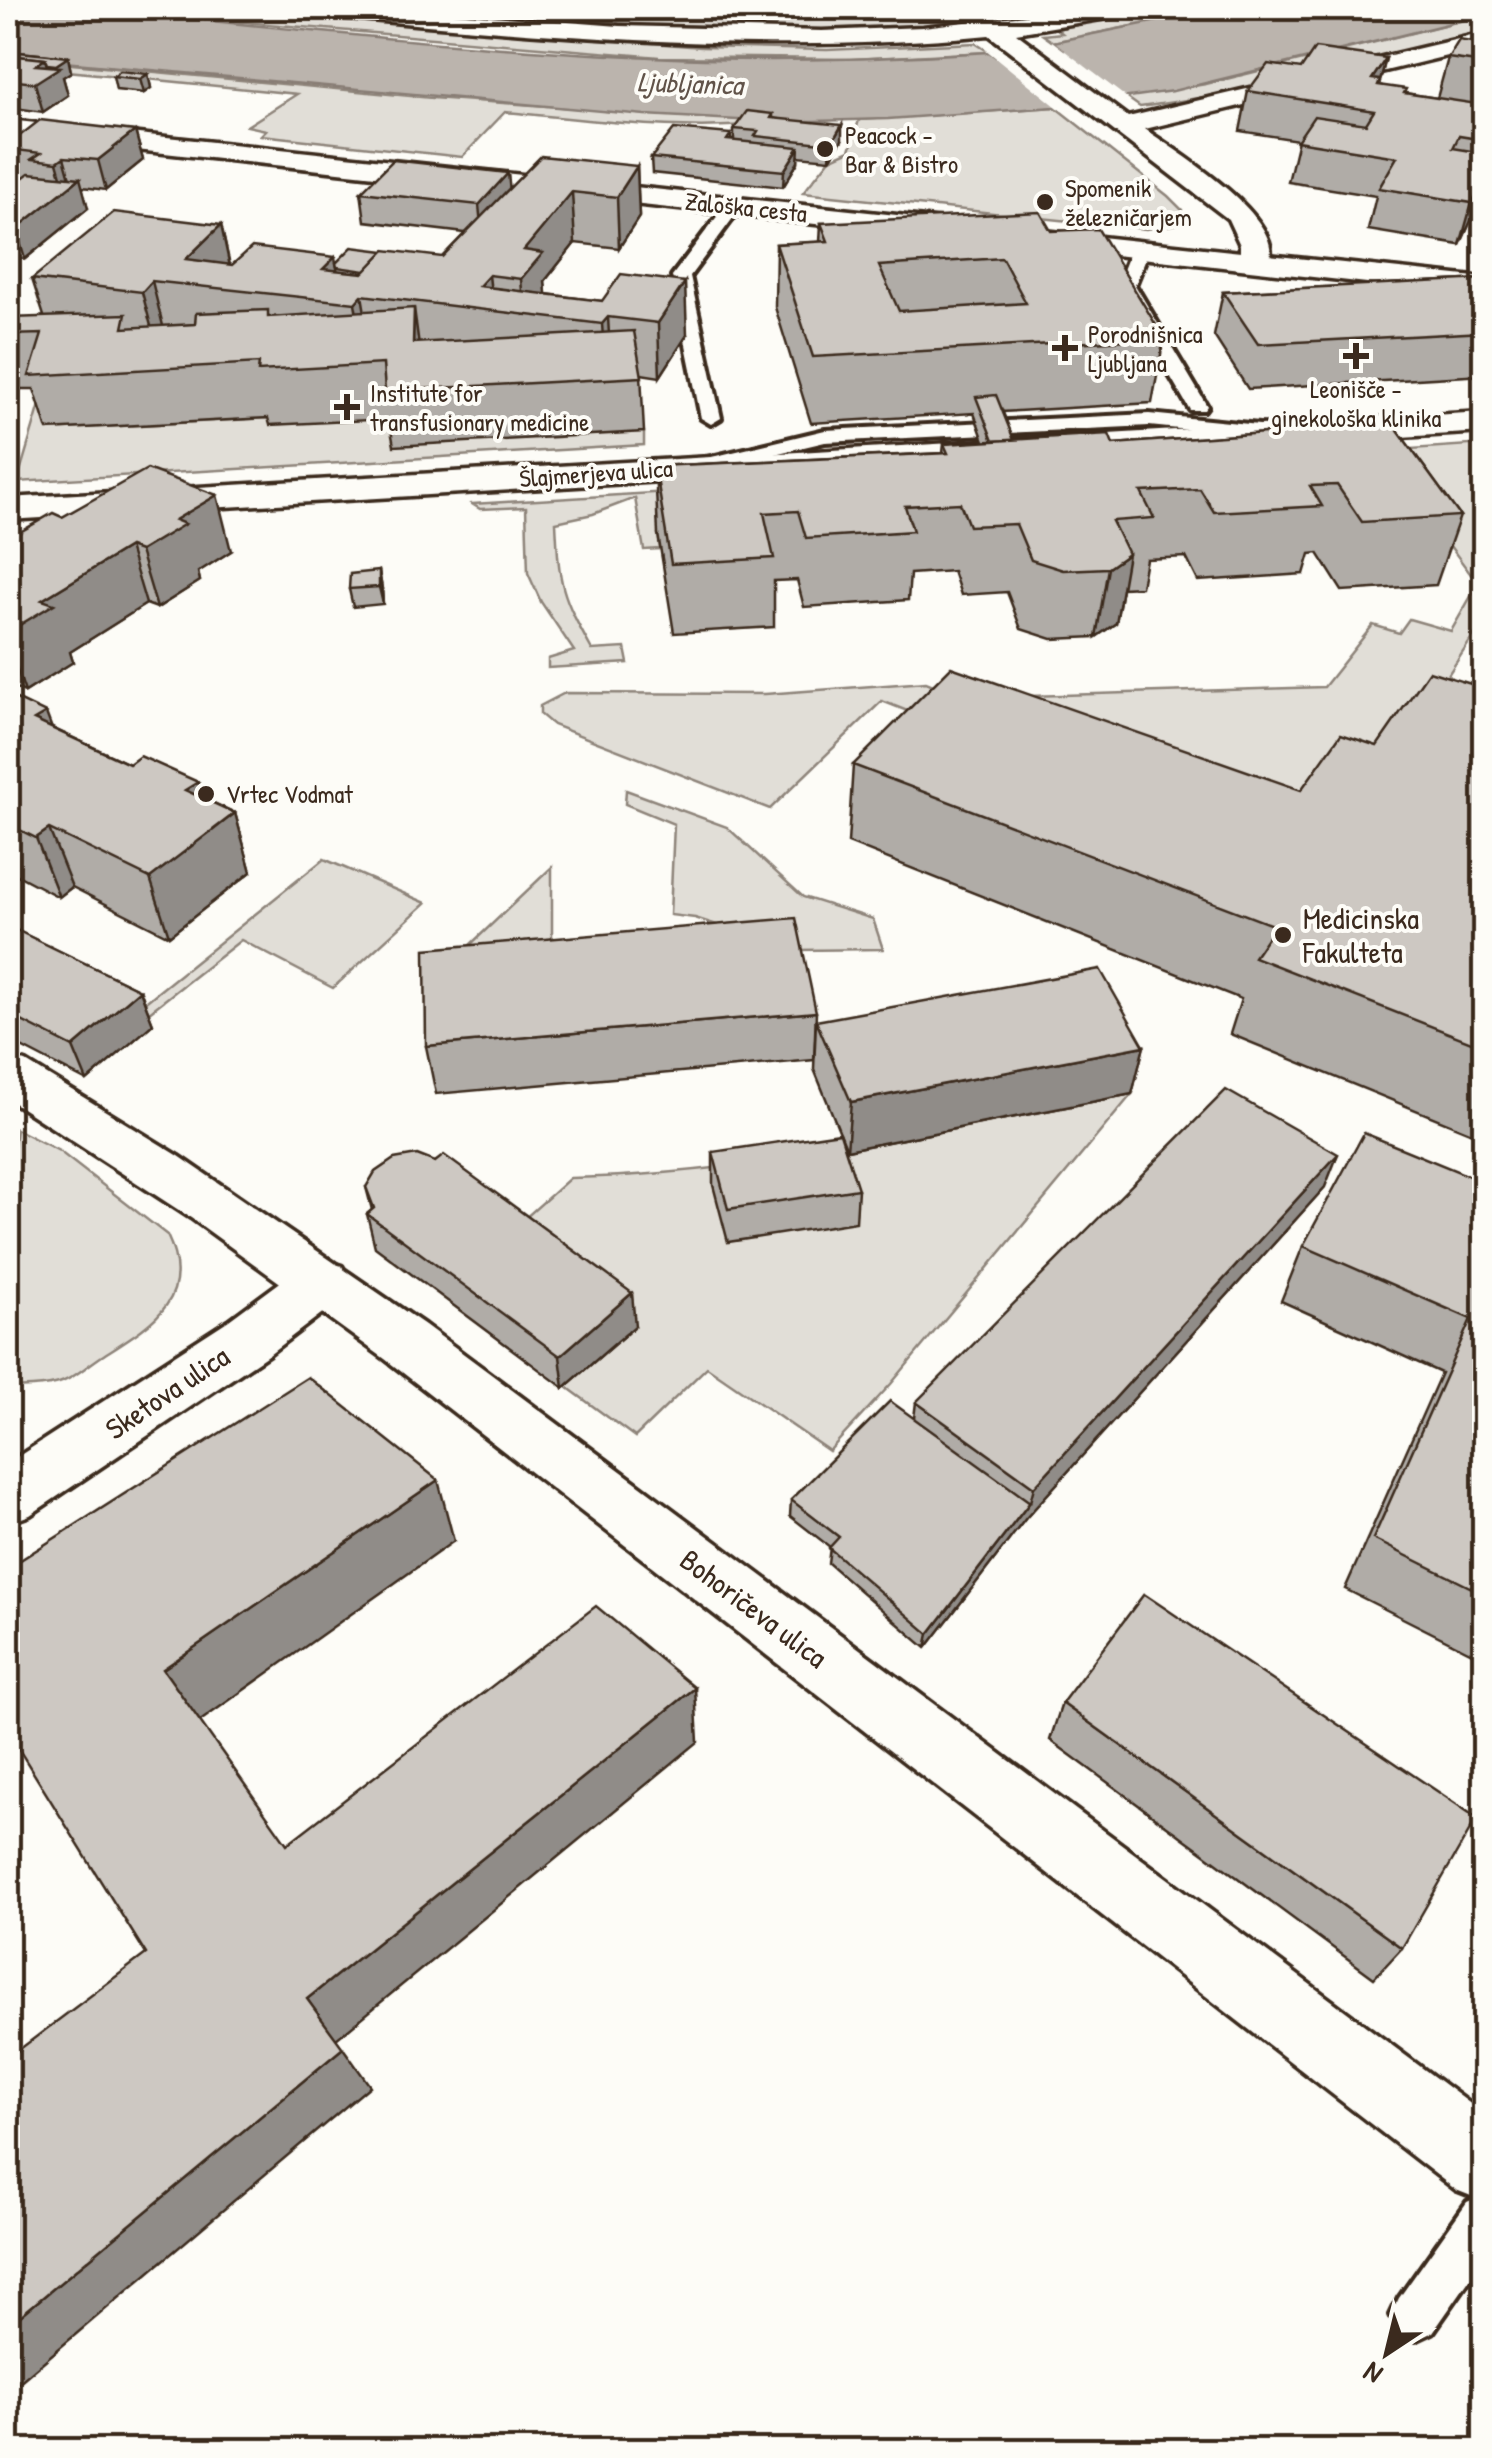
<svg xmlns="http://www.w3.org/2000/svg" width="1492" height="2458" font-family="'Patrick Hand',sans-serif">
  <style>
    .green { fill: #e1ded7; stroke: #8e847a; stroke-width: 2.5 }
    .water { fill: #bbb4ad; stroke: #887d74; stroke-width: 2.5 }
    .pier { fill: #fdfcf7 }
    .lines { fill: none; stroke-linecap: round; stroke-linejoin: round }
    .service-casing { stroke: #3b2a1e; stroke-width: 8 }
    .minor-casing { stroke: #3b2a1e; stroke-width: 7 }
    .tertiary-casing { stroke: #3b2a1e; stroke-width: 7 }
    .primary-casing { stroke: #3b2a1e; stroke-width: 7 }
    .service { fill: #fdfcf7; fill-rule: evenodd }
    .minor { fill: #fdfcf7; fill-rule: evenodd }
    .tertiary { fill: #fdfcf7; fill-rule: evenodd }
    .primary { fill: #fdfcf7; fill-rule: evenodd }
    .wall { fill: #b0aca7; stroke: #3b2a1e; stroke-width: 2.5 }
    .shaded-wall { fill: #908c88; stroke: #3b2a1e; stroke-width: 2.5 }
    .building { fill: #cdc8c2; stroke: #3b2a1e; stroke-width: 2.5; fill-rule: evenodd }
    .poi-dot { fill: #3b2a1e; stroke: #fdfcf7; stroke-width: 4 }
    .labels { text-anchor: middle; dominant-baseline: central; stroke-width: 8; stroke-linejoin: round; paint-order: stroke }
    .far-poi-label { font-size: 25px; fill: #3b2a1e; stroke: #fdfcf7; text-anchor: start }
    .far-street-label { font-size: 25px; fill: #3b2a1e; stroke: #fdfcf7 }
    .far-water-label { font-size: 28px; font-style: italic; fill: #615349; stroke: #fdfcf7 }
    .poi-label { font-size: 30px; fill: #3b2a1e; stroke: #fdfcf7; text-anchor: start }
    .street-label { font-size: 30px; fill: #3b2a1e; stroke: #fdfcf7 }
  </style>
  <rect width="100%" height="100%" fill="#fdfcf7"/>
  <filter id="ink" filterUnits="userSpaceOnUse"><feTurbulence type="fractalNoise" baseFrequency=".01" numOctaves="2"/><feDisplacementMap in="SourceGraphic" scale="20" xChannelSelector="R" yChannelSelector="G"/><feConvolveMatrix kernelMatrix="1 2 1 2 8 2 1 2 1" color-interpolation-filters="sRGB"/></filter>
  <g filter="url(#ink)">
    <g class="green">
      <polygon points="76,8 221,8 702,47 827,50 975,43 989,52 851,59 659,57"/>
      <polygon points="527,8 992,8 997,20 830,33 667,27 526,15"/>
      <polygon points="1155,8 1222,8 1053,42 1043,35 1062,33 1057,29"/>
      <path d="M1484,15v16c-114,28 -228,61 -344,76l-14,-10 80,-13z"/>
      <path d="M8,58l424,40 345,24c-89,12 -182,-2 -272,-10l-43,45 -201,-22 5,-5 -19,-4 50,-32 -289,-29z"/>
      <polygon points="1055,107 1168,196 1182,210 1179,224 1146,229 803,193 830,159 850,150 859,120"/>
      <polygon points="45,388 48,430 271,418 392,419 644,432 644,445 17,482"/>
      <polygon points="1484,444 1484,620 1351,823 948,727 882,701 770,809 553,725 540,714 540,706 565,693 765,694 926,682 966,698 1324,687 1373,625 1399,633 1409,619 1451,631 1478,584 1380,451"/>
      <path d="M929,476l-271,58 2,15 -16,1 -9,-52 -42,16 -37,8c3,64 5,72 36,128l33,-2 3,15 -80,5v-9l26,-8 -33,-49 -13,-29 -2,-66 -46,2 -8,-5z"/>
      <polygon points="626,790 727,827 803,897 873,919 883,949 796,950 695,918 670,915 674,824 625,804"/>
      <polygon points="324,859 426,903 333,988 241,940 148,1013 138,1008"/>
      <polygon points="552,867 552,955 449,965"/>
      <path d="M1132,1094l-241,290 -62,67 -122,-84 -72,70 -195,-143 130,-116c190,-4 376,-48 562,-84z"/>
      <path d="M16,1129l43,22 108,84c31,65 -17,90 -65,121 -14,9 -31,25 -47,28 -15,4 -32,3 -47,4v-188z"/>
    </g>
    <path class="water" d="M8,8h68c209,19 418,45 628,51 99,3 188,-1 285,-7l8,6 65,-9 -9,-7 169,-34h262v7l-311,76 -118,16 -167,12 -111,3 -132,-7 -637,-58z"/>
    <polygon class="pier" points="1052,41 1131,101 1062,111 985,49 998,53 1050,46"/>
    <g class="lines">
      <g class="service-casing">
        <g id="service">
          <polygon points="734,201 742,206 690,276 721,418 711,424 701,418 672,276 728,202"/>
          <polygon points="1140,245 1149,250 1135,285 1207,406 1204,410 1190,410 1117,285 1131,250"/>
          <polygon points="1149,414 1269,426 1279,432 1269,438 1149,426 825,442 702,471 692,465 695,461 825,430"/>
          <polygon points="1484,2195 1484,2259 1433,2332 1416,2340 1399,2332 1391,2315 1399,2298 1467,2202"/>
        </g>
      </g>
      <g class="minor-casing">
        <g id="minor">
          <path d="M302,8h86l231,18 203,5 101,-4 162,-19h51l-11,7 -109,18 112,84 356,-84v14l-339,82c30,22 151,94 121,139h-22l-4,-6v-17l-12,-26 -239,-184c-226,22 -450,0 -675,-20z"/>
          <polygon points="1484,412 1484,432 8,520 8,498"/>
          <polygon points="322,1260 342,1266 350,1282 342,1298 269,1354 30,1515 8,1523 8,1463 229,1320 302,1266"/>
        </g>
      </g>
      <g class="tertiary-casing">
        <polygon id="tertiary" points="8,1057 26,1062 179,1156 425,1325 1484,2114 1484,2201 1456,2190 385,1359 191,1218 8,1099"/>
      </g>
      <g class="primary-casing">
        <g id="primary">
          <polygon points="8,120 944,220 954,223 959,229 954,235 944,238 8,136"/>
          <polygon points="1035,230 1484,278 1484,296 1025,245 1020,239 1025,233"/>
        </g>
      </g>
      <use href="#service" class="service"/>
      <use href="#minor" class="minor"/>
      <use href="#tertiary" class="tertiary"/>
      <use href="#primary" class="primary"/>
    </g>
    <g class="wall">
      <polygon points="1484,44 1484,214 1475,212 1460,245 1368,230 1376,196 1288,182 1298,140 1240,131 1248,91 1301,69 1386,58 1379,85 1405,93 1437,98 1448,58"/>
      <polygon points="8,51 68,57 71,72 63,77 68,95 43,112 8,107"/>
      <polygon points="148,74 151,88 144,93 116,90 113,76"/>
      <polygon points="773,114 773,118 842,140 830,159 798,156 798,162 783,187 652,173 651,158 731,134 731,140 734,140 734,129"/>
      <polygon points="135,131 143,160 106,190 82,187 88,208 25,259 8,257 8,189 21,179 11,178 8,165 8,145"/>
      <polygon points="637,166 639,217 619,248 575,243 545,281 546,294 602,301 687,335 660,377 641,374 644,432 394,446 389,419 270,425 268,418 47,430 34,389 20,389 8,350 8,324 44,316 32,279 221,225 230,265 336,263 442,257 465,233 365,221 361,192 510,187"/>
      <polygon points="821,223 1051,231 1164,338 1152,403 1002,412 1014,440 1113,444 1393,424 1460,516 1436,585 1342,591 1318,553 1310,554 1304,574 1198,581 1186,557 1146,559 1141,587 1122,588 1116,623 1096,637 1052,639 1021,629 1007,592 961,595 953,571 910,574 908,600 804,607 797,580 774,581 774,627 674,633 658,534 655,466 943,453 944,444 984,441 974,413 811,423 775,307 776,244 820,242"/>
      <polygon points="1484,279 1484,375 1248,389 1214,336 1223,292"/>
      <polygon points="62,517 231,551 198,572 200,581 157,608 146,604 70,652 73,662 25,692 15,688 8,692 8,539"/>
      <polygon points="379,571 382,589 383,604 353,607 349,589"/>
      <polygon points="1484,688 1484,1138 1230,1034 1241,999 848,843 853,765 1301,790 1377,746"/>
      <polygon points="8,695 52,728 235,813 251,872 169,936 72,887 59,897 8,870"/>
      <polygon points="8,926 140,990 153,1024 87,1081 8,1040"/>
      <polygon points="816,1012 814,1060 436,1094 426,1046"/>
      <polygon points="816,1021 1144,1046 1132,1094 847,1150 814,1069"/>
      <polygon points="713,1152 858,1189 856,1222 728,1242 713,1185"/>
      <polygon points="435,1162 635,1326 564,1388 375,1247 367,1214 372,1210 366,1187"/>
      <polygon points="1484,1182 1484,1659 1345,1589 1441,1373 1281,1301 1303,1246"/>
      <polygon points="1325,1187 1026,1518 926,1648 828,1563 830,1547 790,1516 791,1500 914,1418 916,1402"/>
      <polygon points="1062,1703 1402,1948 1374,1978 1050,1740"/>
    </g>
    <g class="shaded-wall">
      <polygon points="68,57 71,72 63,77 68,95 43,112 35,83 36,65 45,59 49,74 57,69 56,65"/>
      <polygon points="1386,58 1376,97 1372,79"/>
      <polygon points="148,74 151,88 144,93 140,79"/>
      <polygon points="842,125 842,140 830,159 831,144"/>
      <polygon points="135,131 143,160 106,190 98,160"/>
      <polygon points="799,147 798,162 783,187 784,171"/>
      <polygon points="64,157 72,185 80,178 88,208 25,259 16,229 65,190 57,162"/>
      <polygon points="637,166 639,217 619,248 617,197"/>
      <polygon points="508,173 511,202 482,235 479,205"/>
      <polygon points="1484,178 1475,212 1460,245 1472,203"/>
      <polygon points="572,192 575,243 545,281 547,305 524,315 521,279 524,250"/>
      <polygon points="221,225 232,276 186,259"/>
      <polygon points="335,257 343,301 323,269"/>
      <polygon points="489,275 493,311 479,286"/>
      <polygon points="152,281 165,334 156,345 142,292"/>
      <polygon points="685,282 687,335 660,377 658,323"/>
      <polygon points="362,295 371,348 364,356 355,303"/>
      <polygon points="414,308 421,361 413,343"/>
      <polygon points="608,317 611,371 606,378 602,324"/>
      <polygon points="217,495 231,551 198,572 200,581 157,608 140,551 175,520"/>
      <polygon points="129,547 146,604 70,652 73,662 25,692 8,644 8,632 42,600"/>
      <polygon points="1128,554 1116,623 1096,637 1108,568"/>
      <polygon points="379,571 382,589 383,604 379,587"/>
      <polygon points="8,666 15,688 8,692"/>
      <polygon points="46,713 68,771 34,720"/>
      <polygon points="198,782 212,831 235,813 251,872 169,936 150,878 185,790"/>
      <polygon points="49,829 72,887 59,897 36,838"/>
      <polygon points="140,990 153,1024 87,1081 73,1047"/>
      <polygon points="1144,1046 1132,1094 847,1150 851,1102"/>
      <polygon points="1338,1154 1325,1187 1026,1518 926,1648 929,1634 1030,1502 1034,1487"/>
      <polygon points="632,1293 635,1326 564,1388 560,1356"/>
      <polygon points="438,1480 454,1541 196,1724 163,1669"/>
      <polygon points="695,1688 698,1742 335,2040 307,1999"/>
      <polygon points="343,2048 370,2086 17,2384 8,2380 8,2326"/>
    </g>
    <g class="building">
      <polygon points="1459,40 1484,44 1484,63 1448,58"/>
      <polygon points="1315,48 1386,58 1372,79 1380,80 1378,85 1406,89 1404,93 1484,105 1484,140 1459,136 1453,148 1484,153 1484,178 1472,203 1379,188 1397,157 1297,141 1314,116 1366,124 1374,111 1248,91 1268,64 1301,69"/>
      <polygon points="8,51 68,57 56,65 47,64 45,59 8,55"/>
      <polygon points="8,55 45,59 36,65 60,67 35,83 8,80"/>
      <polygon points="120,71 148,74 140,79 113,76"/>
      <polygon points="747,111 773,114 771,118 842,125 831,144 755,136 758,131 734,129"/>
      <polygon points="40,120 135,131 98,160 64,157 57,162 32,159 41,153 8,149 8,145"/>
      <polygon points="674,129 731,134 727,140 799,147 784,171 651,158"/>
      <polygon points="541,156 637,166 617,197 572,192 524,250 543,253 521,279 489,275 479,286 602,301 621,274 685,282 658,323 608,317 602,324 362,295 355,303 152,281 142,292 32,279 114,212 221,225 186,259 232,265 252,247 335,257 323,269 363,273 385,250 442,257"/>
      <polygon points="393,160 508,173 479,205 361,192"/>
      <polygon points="29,173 80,178 16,229 8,228 8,189"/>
      <path d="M1040,212l11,19 47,-2 66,109 -351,19 -37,-113 52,-3 -7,-18zM1002,258l24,45 -127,8 -20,-45z"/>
      <polygon points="352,247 384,251 365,271 337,267 336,263"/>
      <polygon points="1484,279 1484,332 1258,344 1223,292"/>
      <polygon points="414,308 413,343 634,331 642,377 385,391 383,364 258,371 259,363 29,376 42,334 8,335 8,324 10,318 126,314 123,328 195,324 196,313 268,310 268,317"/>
      <polygon points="996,395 1014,440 993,441 976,397"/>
      <polygon points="1393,424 1460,516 1362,522 1337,485 1310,486 1322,506 1214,512 1200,489 1141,492 1154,518 1112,521 1128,554 1108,568 1063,570 1031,560 1016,524 969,526 960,503 905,506 913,531 806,538 798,511 764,513 774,558 671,564 655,466 948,453 944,444 1040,438 1109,434 1113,444"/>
      <polygon points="147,469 217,495 175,520 185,524 140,551 129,547 42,600 54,604 8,632 8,539 53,513 62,517"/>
      <polygon points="379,571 379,587 349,589 350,574"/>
      <polygon points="951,667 1301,790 1341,734 1377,746 1429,671 1484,688 1484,1047 1254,957 1275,926 853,765"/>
      <polygon points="8,695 46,713 34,720 129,764 140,756 198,782 185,790 235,813 150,878 49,829 36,838 8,824"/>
      <polygon points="796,918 816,1012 426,1046 425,949"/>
      <polygon points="8,926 140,990 73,1047 8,1014"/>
      <polygon points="1100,969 1144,1046 851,1102 816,1021"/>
      <polygon points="1226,1090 1338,1154 1034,1487 916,1402"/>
      <polygon points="840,1133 858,1189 728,1209 713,1152"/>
      <polygon points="1364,1133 1484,1182 1484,1594 1373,1539 1471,1319 1303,1246"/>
      <polygon points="417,1155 435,1162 444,1155 632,1293 560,1356 367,1214 374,1208 366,1187 375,1172 394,1159"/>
      <polygon points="308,1377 438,1480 163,1669 287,1844 596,1606 695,1688 307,1999 343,2048 8,2326 8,2058 146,1954 8,1732 8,1568"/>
      <polygon points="890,1401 1030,1502 929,1634 829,1548 839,1537 791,1500"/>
      <polygon points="1144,1594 1477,1818 1402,1948 1062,1703"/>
    </g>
  </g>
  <g class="poi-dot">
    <circle cx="825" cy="149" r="10"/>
    <circle cx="1045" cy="202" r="10"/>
    <path d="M1060 333h10v10h10v10h-10v10h-10v-10h-10v-10h10z"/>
    <path d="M1351 341h10v10h10v10h-10v10h-10v-10h-10v-10h10z"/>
    <path d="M342 392h10v10h10v10h-10v10h-10v-10h-10v-10h10z"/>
    <circle cx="206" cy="794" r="10"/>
    <circle cx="1283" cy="935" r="10"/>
  </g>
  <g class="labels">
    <g class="far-poi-label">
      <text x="845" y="135">Peacock -<tspan x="845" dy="29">Bar &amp; Bistro</tspan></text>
      <text x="1065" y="188">Spomenik<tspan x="1065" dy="29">železničarjem</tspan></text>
      <text x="1088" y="334">Porodnišnica<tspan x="1088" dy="29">Ljubljana</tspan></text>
      <text x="1356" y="389" text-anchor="middle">Leonišče -<tspan x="1356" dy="29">ginekološka klinika</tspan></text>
      <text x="370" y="393">Institute for<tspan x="370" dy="29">transfusionary medicine</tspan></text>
      <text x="226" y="794">Vrtec Vodmat</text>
    </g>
    <g class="far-street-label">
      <text transform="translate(746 207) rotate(6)">Zaloška cesta</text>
      <text transform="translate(596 473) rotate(-4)">Šlajmerjeva ulica</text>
    </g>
    <g class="far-water-label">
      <text transform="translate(690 83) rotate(2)">Ljubljanica</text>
    </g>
    <g class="poi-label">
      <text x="1303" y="918">Medicinska<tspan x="1303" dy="34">Fakulteta</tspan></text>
    </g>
    <g class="street-label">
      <text transform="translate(167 1392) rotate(-34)">Sketova ulica</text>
      <text transform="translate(754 1608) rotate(37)">Bohoričeva ulica</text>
    </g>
  </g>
  <rect width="1492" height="2458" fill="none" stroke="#fdfcf7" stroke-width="40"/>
  <rect x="20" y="20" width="1452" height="2418" fill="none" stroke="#3b2a1e" stroke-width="4" filter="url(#ink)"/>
  <g transform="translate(1387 2353) rotate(215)" stroke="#fdfcf7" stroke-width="8" paint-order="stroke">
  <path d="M0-8L18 38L0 25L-18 38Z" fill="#3b2a1e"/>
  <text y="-15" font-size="28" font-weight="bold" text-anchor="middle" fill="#3b2a1e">N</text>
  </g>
</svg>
